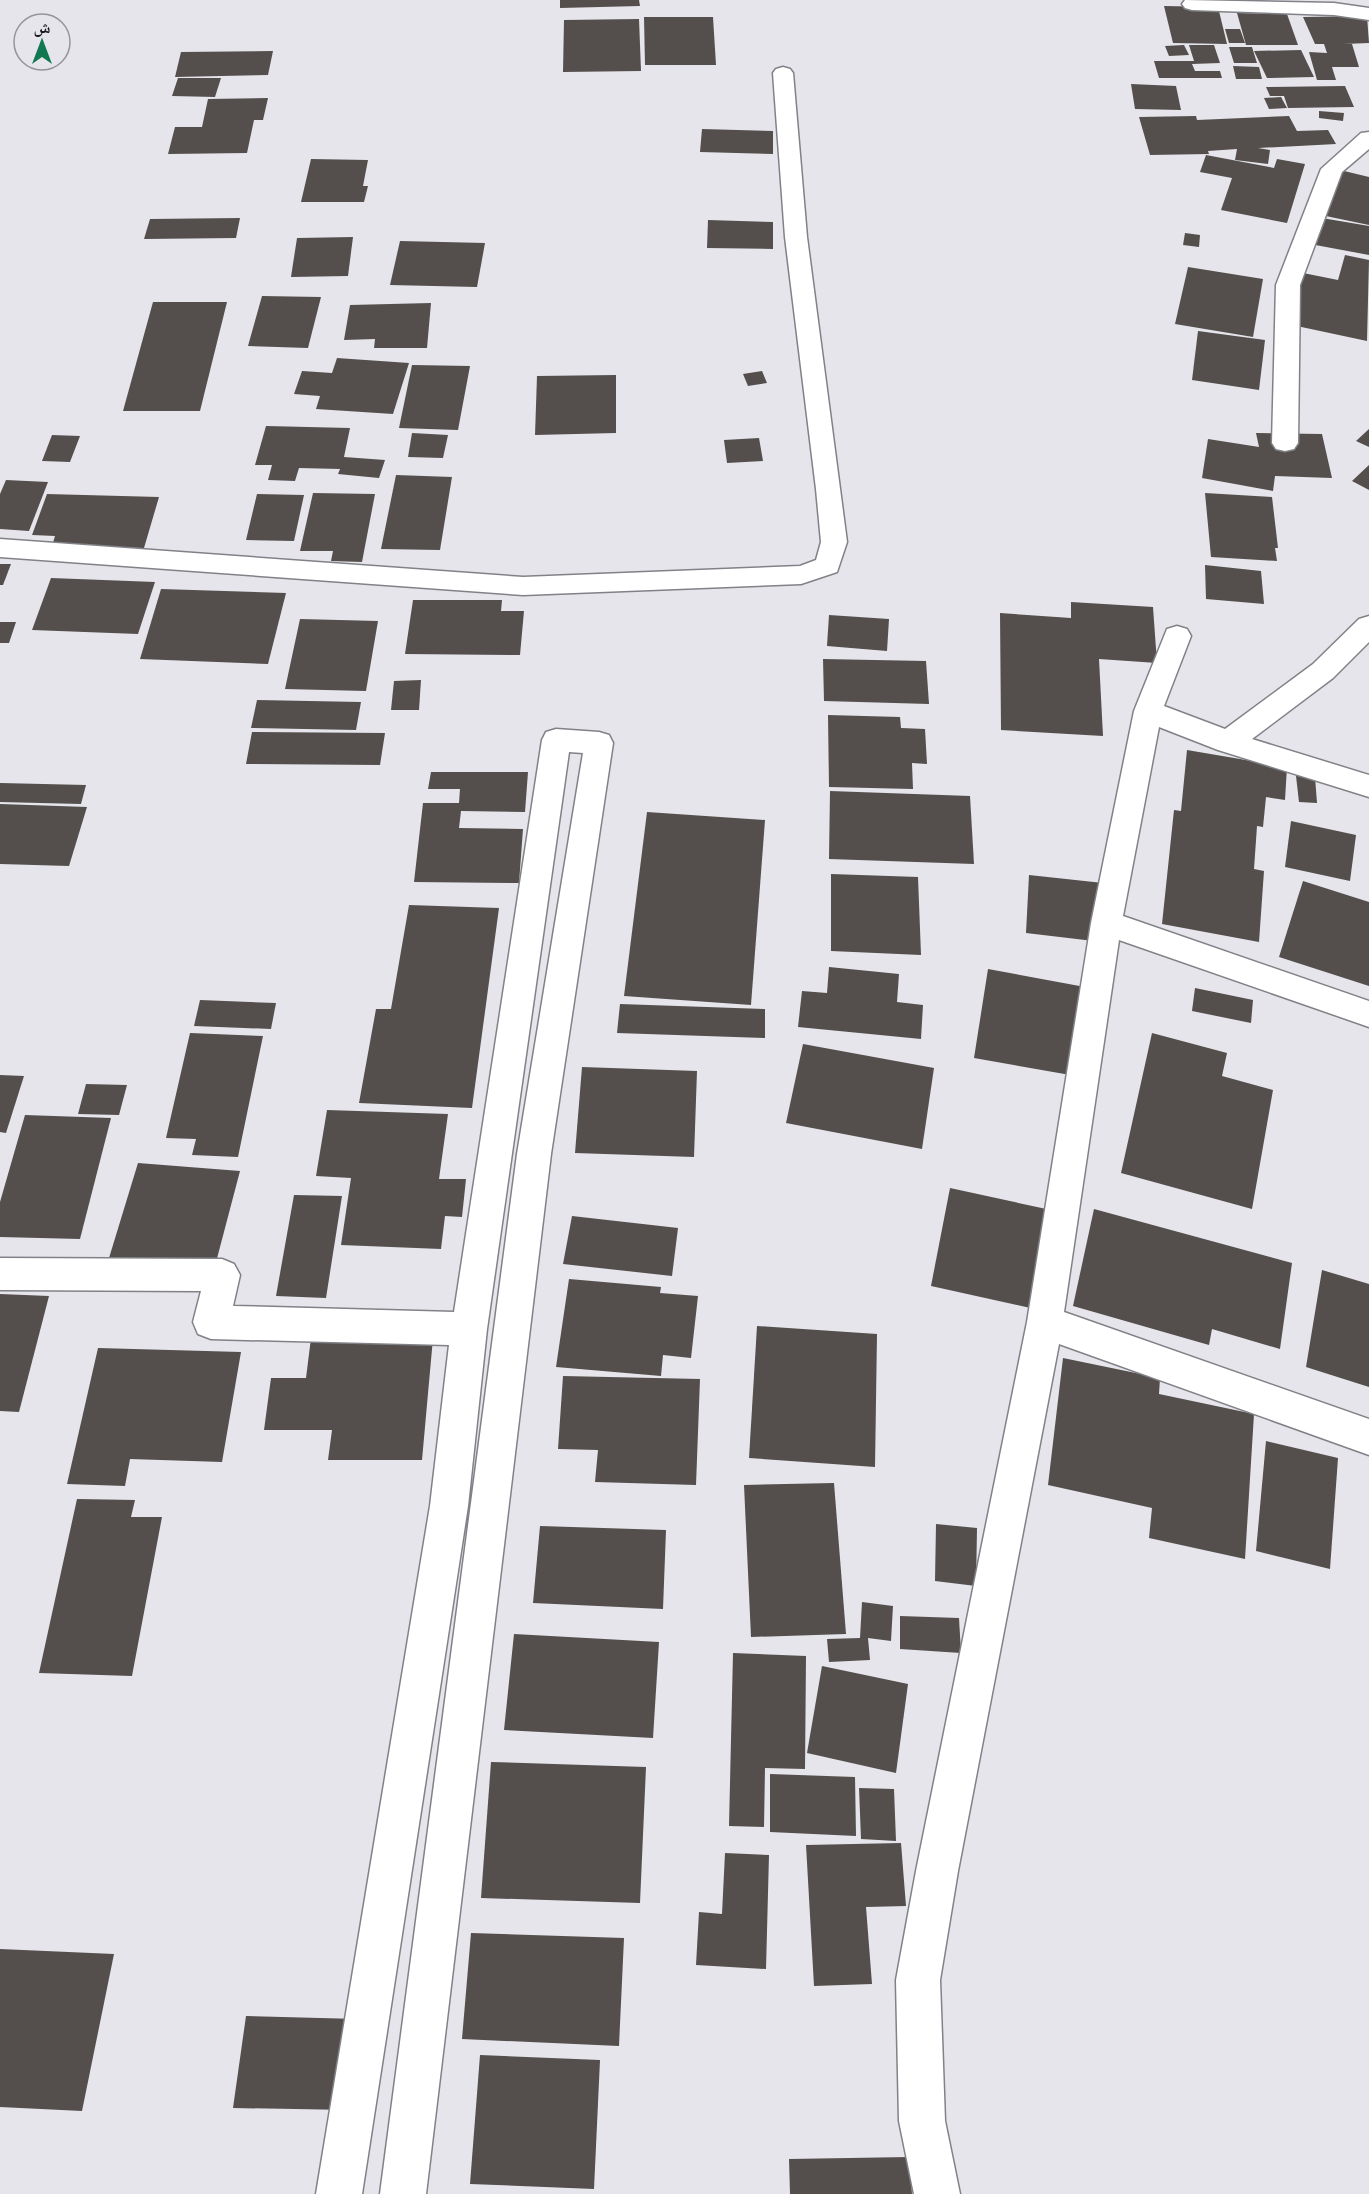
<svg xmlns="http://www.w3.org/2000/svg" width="1369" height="2194" font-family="'Exo 2','Noto Naskh Arabic',sans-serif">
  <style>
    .building { fill: #544f4d }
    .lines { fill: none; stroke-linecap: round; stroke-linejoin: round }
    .street-casing { stroke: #818287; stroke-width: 3 }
    .street { fill: #fff; fill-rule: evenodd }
  </style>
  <rect width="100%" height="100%" fill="#e5e5eb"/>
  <g class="building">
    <polygon points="560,0 639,0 640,6 560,8"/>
    <polygon points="1164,6 1218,7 1227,44 1173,43"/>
    <polygon points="1237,13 1287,14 1298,45 1246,45"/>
    <polygon points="1367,16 1369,43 1344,44 1352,44 1359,67 1332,67 1336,80 1317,80 1309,52 1327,53 1324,44 1315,44 1303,17"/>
    <polygon points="644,17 713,17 716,65 645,65"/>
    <polygon points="639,19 641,71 563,72 564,20"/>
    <polygon points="1225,29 1240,29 1245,43 1229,43"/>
    <polygon points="1184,45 1189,55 1169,56 1165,46"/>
    <polygon points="1189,45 1214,45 1220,63 1192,64 1195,71 1220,71 1222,78 1159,78 1154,61 1194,61"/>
    <polygon points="1229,47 1252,47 1257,63 1234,63"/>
    <polygon points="1301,50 1314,77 1267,78 1254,51"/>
    <polygon points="273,51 268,75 175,77 181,52"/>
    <polygon points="1233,66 1259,67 1262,79 1236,79"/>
    <polygon points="178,78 221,78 215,97 172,96"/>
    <polygon points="1131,84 1176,86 1181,110 1135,109"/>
    <polygon points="1345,86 1354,107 1288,108 1284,96 1270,96 1266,87"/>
    <polygon points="1281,97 1287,108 1269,109 1264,98"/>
    <polygon points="268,98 263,120 254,120 247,153 168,154 175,127 202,127 208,99"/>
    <polygon points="1319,111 1344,113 1343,121 1319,118"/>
    <polygon points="1196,116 1197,120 1289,116 1297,131 1328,130 1336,144 1258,148 1270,150 1268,164 1235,160 1237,149 1208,151 1209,154 1150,155 1139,117"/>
    <polygon points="702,129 773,131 773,154 700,152"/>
    <polygon points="1206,155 1274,168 1277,159 1305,164 1287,223 1221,210 1232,178 1200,172"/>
    <polygon points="311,159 368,160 363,186 368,186 364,202 301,202"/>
    <polygon points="1340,170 1369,177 1369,225 1321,215"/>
    <polygon points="1316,217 1369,226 1369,255 1310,244"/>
    <polygon points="240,218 236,238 144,239 150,219"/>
    <polygon points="708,220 773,222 773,249 707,248"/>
    <polygon points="1185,233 1200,235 1199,247 1183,245"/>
    <polygon points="353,237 348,276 291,277 297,238"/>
    <polygon points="400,241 485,243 477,287 390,285"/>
    <polygon points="1345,255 1369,260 1367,341 1278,322 1293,271 1338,280"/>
    <polygon points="1188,267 1263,279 1253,337 1175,324"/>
    <polygon points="262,296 321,297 308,348 248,346"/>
    <polygon points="153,302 227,302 200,411 123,411"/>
    <polygon points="431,303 427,348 374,348 375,339 344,340 350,305"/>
    <polygon points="1198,331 1265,340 1259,390 1192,380"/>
    <polygon points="337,358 409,363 393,414 316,409 320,396 294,394 302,371 332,373"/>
    <polygon points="412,365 470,366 458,430 399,428"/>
    <polygon points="762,371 767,383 748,386 743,374"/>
    <polygon points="616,375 616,433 535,435 537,376"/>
    <polygon points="266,426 350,428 344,457 385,460 379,478 338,474 340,469 299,468 295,481 268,480 272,465 255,465"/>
    <polygon points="1369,429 1369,447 1356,441"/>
    <polygon points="412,433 448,435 443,458 408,457"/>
    <polygon points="1256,433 1322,434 1332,478 1275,476 1273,491 1202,478 1208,439 1259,447"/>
    <polygon points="52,435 80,436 70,462 42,461"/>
    <polygon points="759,438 763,461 727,463 724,440"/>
    <polygon points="1369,465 1369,490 1352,481"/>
    <polygon points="396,475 452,477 440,550 381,549"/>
    <polygon points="6,480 48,482 29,531 0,529 0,494"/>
    <polygon points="313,493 375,494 362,562 331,561 333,551 300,551"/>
    <polygon points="1205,493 1272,497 1278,548 1275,548 1277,561 1211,557"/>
    <polygon points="47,494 159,497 144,548 52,546 55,536 32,535"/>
    <polygon points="257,494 304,495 294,541 246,540"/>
    <polygon points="0,564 11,564 3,585 0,585"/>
    <polygon points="1205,565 1261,571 1264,604 1206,599"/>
    <polygon points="51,578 155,582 138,634 32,630"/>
    <polygon points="161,589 286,593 268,664 140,659"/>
    <polygon points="413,600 502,600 501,611 524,611 520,655 405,654"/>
    <polygon points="1071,602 1153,607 1157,663 1099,659 1103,736 1001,730 1000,613 1071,618"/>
    <polygon points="829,615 889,619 887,651 827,646"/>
    <polygon points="300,619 378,621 366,691 285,689"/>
    <polygon points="0,622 16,622 9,643 0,643"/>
    <polygon points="823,659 926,661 929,704 824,701"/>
    <polygon points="421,680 419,710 391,710 394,681"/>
    <polygon points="257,700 361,702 356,730 251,728"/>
    <polygon points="828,715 900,717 901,728 925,729 927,764 912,763 913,789 829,787"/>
    <polygon points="252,732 385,733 380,765 246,764"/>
    <polygon points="1187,750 1287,767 1285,800 1266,797 1263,827 1257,826 1254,869 1264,871 1259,942 1162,924 1174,810 1181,811"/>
    <polygon points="431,772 528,772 525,812 461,811 459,828 523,829 519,883 414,882 423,803 459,803 460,789 428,789"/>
    <polygon points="1296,776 1315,777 1317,803 1299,802"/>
    <polygon points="0,783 86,785 81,804 0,802"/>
    <polygon points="830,791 970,796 974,864 829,859"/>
    <polygon points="0,804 87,807 69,866 0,864"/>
    <polygon points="647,812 765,820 751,1005 624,996"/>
    <polygon points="1291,821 1356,835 1350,881 1285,867"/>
    <polygon points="831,874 918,877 921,955 831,951"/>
    <polygon points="1029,875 1103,883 1102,942 1026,933"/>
    <polygon points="1303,881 1369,902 1369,986 1279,957"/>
    <polygon points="409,905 499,908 472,1108 359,1103 376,1009 391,1009"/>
    <polygon points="829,967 899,974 897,1002 923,1005 921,1039 798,1027 802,991 827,993"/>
    <polygon points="988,969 1085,987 1076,1076 974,1058"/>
    <polygon points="1195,988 1253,1000 1251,1023 1192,1011"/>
    <polygon points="200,1000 276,1003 271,1029 194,1026"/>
    <polygon points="620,1004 765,1009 765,1038 617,1033"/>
    <polygon points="190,1033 263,1036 238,1157 192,1155 196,1139 166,1138"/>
    <polygon points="1152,1033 1227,1053 1222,1076 1273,1090 1252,1209 1121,1173"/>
    <polygon points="803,1044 934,1068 922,1149 786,1123"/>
    <polygon points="582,1067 697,1071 694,1157 575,1153"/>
    <polygon points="0,1075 24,1076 6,1133 0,1132"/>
    <polygon points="86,1084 127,1085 119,1115 78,1114"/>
    <polygon points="327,1110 448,1114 439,1179 466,1179 462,1217 445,1216 441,1249 341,1245 351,1178 316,1176"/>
    <polygon points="25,1115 111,1118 80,1239 0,1237 0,1202"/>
    <polygon points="138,1163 240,1171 215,1266 109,1258"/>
    <polygon points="950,1188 1051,1210 1035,1309 931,1286"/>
    <polygon points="294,1195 342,1196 326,1298 276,1296"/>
    <polygon points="1094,1209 1292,1263 1280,1349 1212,1329 1209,1345 1073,1306"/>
    <polygon points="572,1216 678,1228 672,1276 563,1264"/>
    <polygon points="1322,1270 1369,1284 1369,1387 1306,1367"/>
    <polygon points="569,1279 661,1287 660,1293 698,1296 691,1358 663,1355 661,1376 556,1367"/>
    <polygon points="0,1294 49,1296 19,1412 0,1411"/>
    <polygon points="757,1326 877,1334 875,1467 749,1458"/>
    <polygon points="311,1338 433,1338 422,1460 328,1460 332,1430 264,1430 271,1378 306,1378"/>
    <polygon points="98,1348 241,1352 222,1462 130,1459 125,1486 67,1484"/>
    <polygon points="1063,1358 1160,1378 1159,1394 1254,1414 1245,1559 1149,1538 1152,1508 1048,1485"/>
    <polygon points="563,1376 700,1379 696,1485 595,1482 598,1450 558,1449"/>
    <polygon points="1266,1441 1338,1458 1330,1569 1256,1551"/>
    <polygon points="834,1483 846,1634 751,1637 744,1485"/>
    <polygon points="77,1499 135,1500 131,1517 162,1517 132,1676 39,1673"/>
    <polygon points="936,1524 977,1528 976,1586 935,1581"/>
    <polygon points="540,1526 666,1530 663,1609 533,1603"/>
    <polygon points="862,1602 893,1606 891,1641 868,1638 870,1660 829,1662 827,1639 860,1638"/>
    <polygon points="900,1616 959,1618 961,1653 900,1649"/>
    <polygon points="514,1634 659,1642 653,1738 504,1730"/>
    <polygon points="733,1653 806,1656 805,1769 765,1768 764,1827 729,1826"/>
    <polygon points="822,1666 908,1684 896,1773 807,1753"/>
    <polygon points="491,1762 646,1767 640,1903 481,1898"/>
    <polygon points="770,1774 855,1777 856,1836 770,1832"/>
    <polygon points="859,1788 894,1789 896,1841 861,1839"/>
    <polygon points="901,1843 906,1906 866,1907 872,1984 814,1986 806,1845"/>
    <polygon points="725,1853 769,1855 766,1969 696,1965 699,1912 722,1914"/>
    <polygon points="471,1933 624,1938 619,2046 462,2039"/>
    <polygon points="0,1949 114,1954 82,2111 0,2107"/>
    <polygon points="246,2016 358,2019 349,2110 233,2108"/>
    <polygon points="480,2055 600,2060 594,2189 470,2184"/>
    <polygon points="909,2157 912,2194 790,2194 789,2159"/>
  </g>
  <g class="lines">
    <g class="street-casing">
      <g id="street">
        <polygon points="1185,0 1334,3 1369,8 1369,20 1334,15 1192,10 1185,8 1182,4"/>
        <polygon points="783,67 790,69 793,73 807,237 847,542 837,572 801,584 523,595 0,557 0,539 523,577 800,566 816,560 821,542 816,489 785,237 773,73 776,69"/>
        <polygon points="1369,132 1369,149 1342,172 1300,285 1298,443 1294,449 1285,451 1276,449 1272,443 1276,285 1321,169 1361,133"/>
        <polygon points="1369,616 1369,642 1333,678 1252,739 1369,775 1369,797 1218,750 1159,727 1123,916 1369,1001 1369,1027 1119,940 1064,1312 1369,1419 1369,1455 1059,1344 958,1871 940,1980 945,2121 960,2194 914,2194 899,2121 896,1980 916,1871 1027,1322 1091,923 1134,711 1167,629 1177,626 1187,629 1191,636 1164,706 1225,729 1313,664 1359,619"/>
        <polygon points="556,729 599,732 609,735 613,743 551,1154 426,2194 380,2194 517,1154 583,753 569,752 487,1329 468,1506 362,2194 316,2194 430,1506 449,1345 211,1339 198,1334 193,1322 201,1291 0,1290 0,1258 222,1259 234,1264 240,1275 233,1306 454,1312 542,740 546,732"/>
      </g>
    </g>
    <use href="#street" class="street"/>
  </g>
  <g transform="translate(42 42)"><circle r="28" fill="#e5e5eb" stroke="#949499" stroke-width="1.5"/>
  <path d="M0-4.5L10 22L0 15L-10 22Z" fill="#127851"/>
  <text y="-9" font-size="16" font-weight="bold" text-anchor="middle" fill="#1b1b1d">ش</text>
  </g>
</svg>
